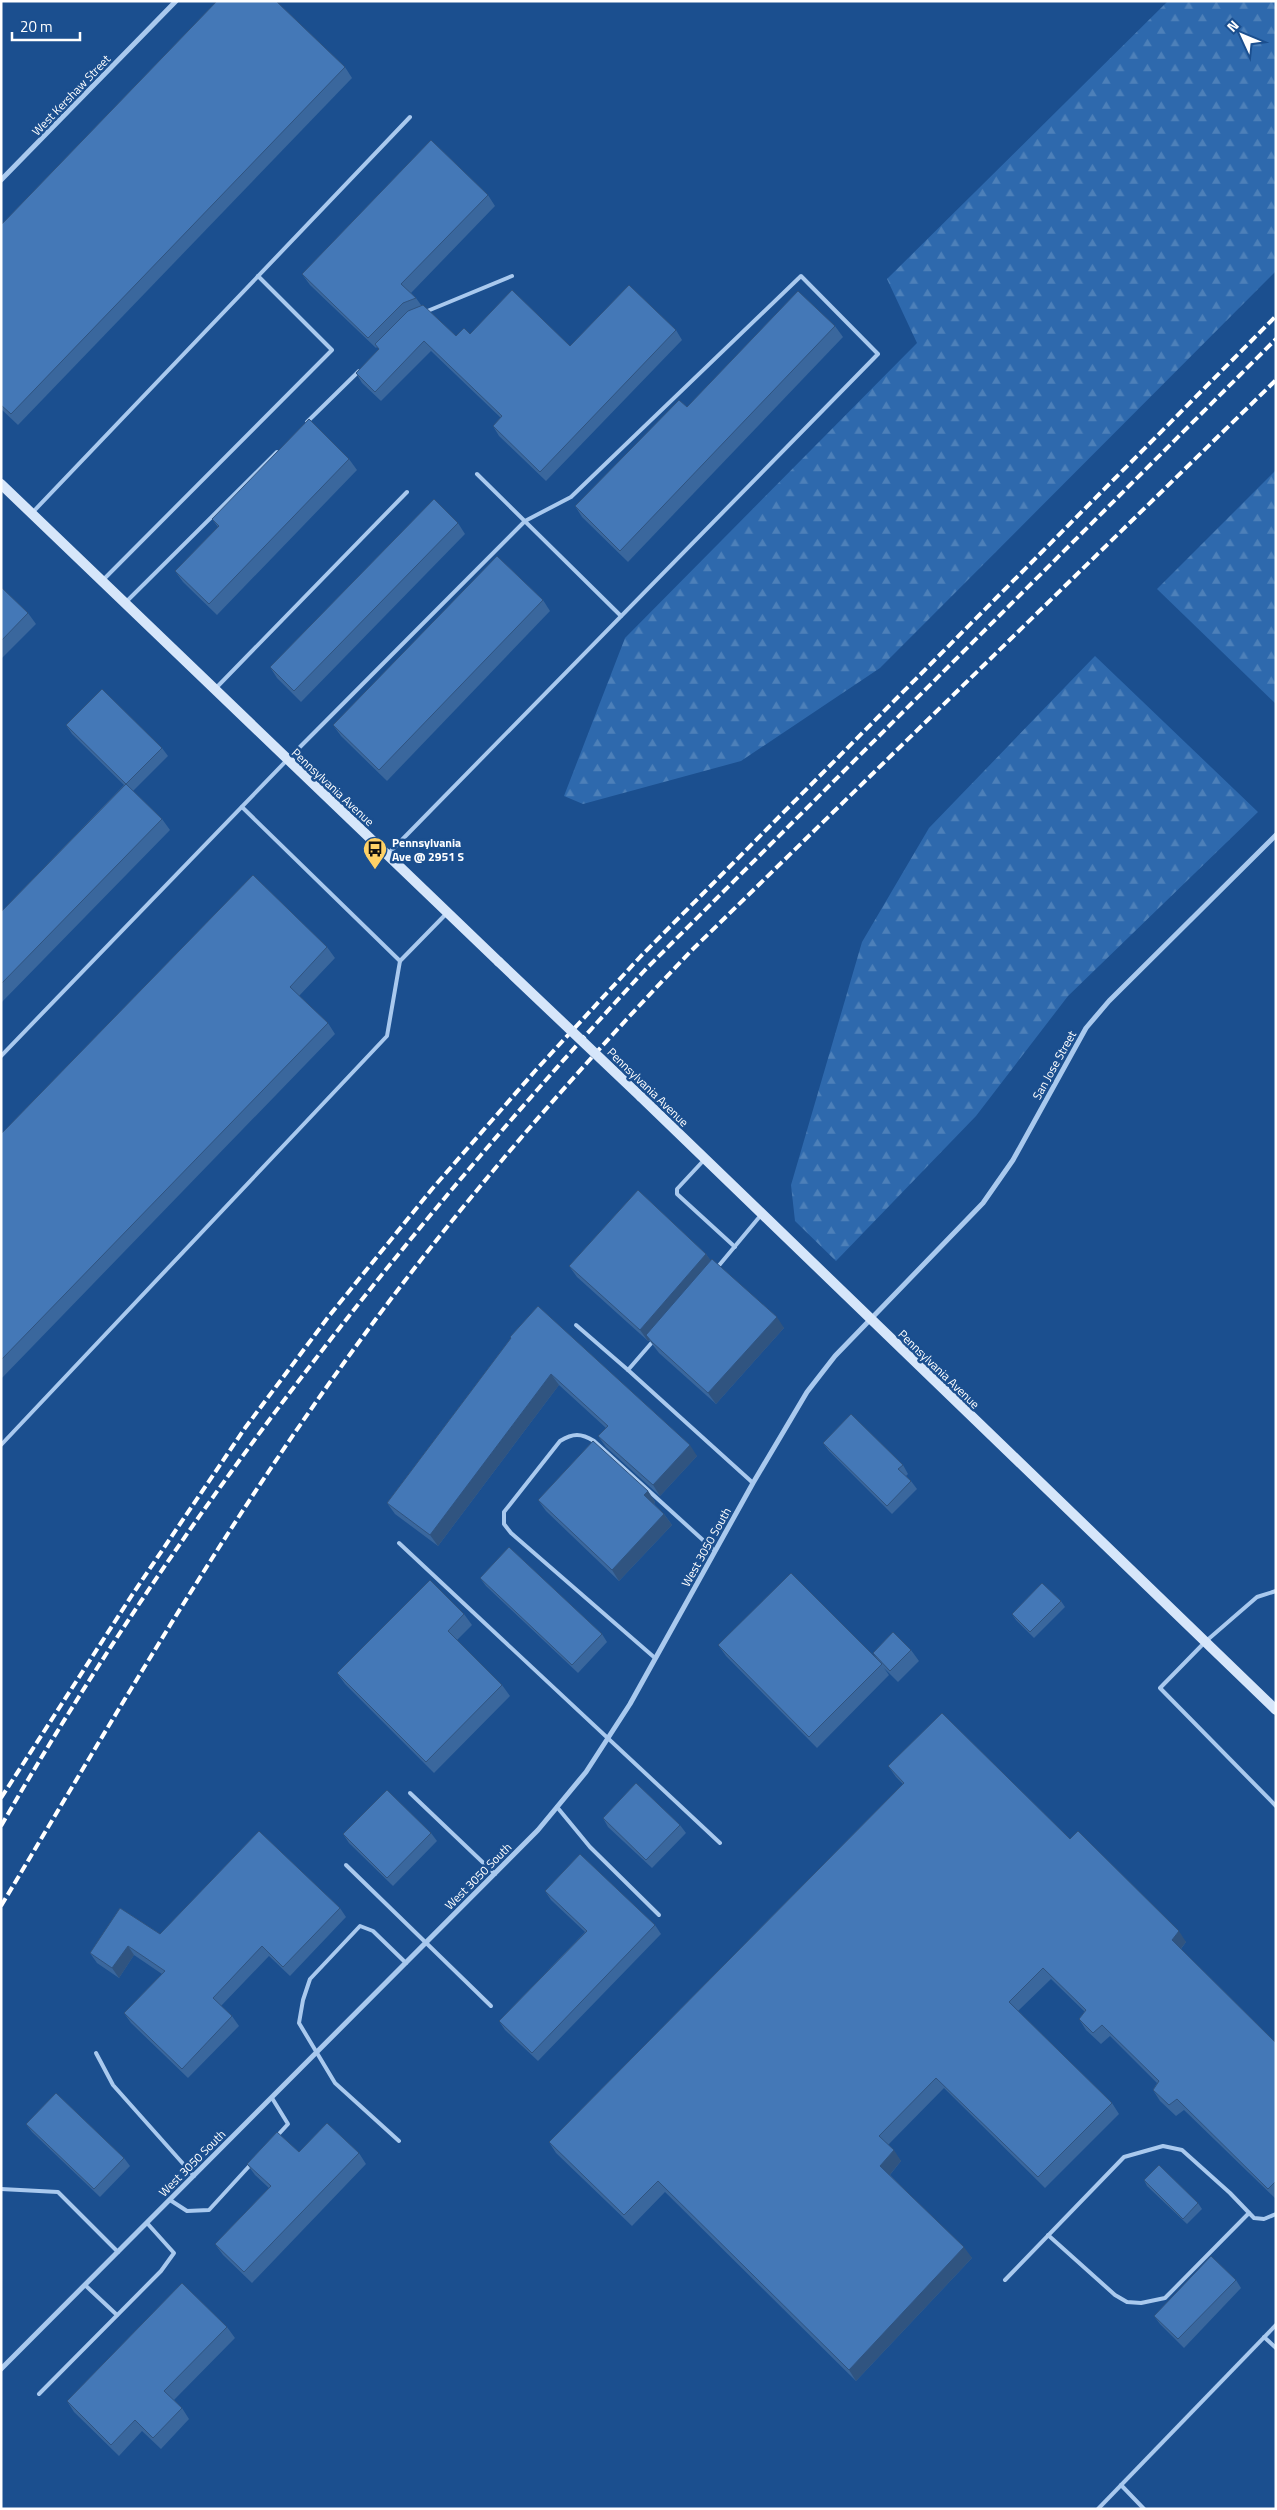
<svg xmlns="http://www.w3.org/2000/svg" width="1277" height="2510" font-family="'Titillium Web',sans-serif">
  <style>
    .forest { fill: url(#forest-firs) }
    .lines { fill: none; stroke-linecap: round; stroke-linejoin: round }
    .lane { stroke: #a9c9ee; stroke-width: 4 }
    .street { stroke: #a9c9ee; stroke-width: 5 }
    .secondary { stroke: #d6e6fa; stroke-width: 10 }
    .rail { stroke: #fff; stroke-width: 4; stroke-dasharray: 9 4; stroke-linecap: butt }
    .secondary-bridge { stroke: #d6e6fa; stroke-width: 10 }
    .wall { fill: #3a679d }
    .shaded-wall { fill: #305480 }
    .building { fill: #4478b7; stroke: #305480 }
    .labels { text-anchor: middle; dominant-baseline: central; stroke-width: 5; stroke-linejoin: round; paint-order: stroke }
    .street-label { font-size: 12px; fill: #fff; stroke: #1b4f8f }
    .poi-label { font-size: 12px; font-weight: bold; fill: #fff; stroke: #1b4f8f; text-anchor: start }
  </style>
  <defs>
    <pattern id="forest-firs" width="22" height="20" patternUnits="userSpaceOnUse" patternTransform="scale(1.25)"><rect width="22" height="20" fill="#2e69ad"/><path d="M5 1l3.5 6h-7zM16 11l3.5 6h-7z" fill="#4d80b9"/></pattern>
  </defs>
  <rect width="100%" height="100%" fill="#1b4f8f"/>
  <g class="forest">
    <polygon points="1168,1 1276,1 1276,271 880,668 741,761 583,804 564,796 625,638 917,343 887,279"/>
    <polygon points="1276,470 1276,704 1157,589"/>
    <polygon points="1095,656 1258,812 1068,996 976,1116 836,1261 795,1221 791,1185 862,942 929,828"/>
  </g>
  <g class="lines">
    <g class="lane">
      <polyline points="425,312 512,276"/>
      <polyline points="307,422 359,371"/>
      <polyline points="477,474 621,616"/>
      <polyline points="32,513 410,117"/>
      <polyline points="103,580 332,350 258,276"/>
      <polyline points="126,602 277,452"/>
      <polyline points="216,688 407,492"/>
      <polyline points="242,807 400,961 446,914"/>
      <polyline points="1,1056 287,760 525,521 571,497 801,276 878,354 388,854"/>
      <polyline points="704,1160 677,1189 677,1194 735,1247"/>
      <polyline points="716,1269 761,1215"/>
      <polyline points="576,1325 628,1370"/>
      <polyline points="654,1340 628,1370 753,1483"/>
      <polyline points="1,1445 387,1036 400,961"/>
      <polyline points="399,1543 720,1843"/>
      <polyline points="1276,1591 1257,1597 1205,1642 1160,1688 1276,1806"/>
      <path d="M655,1658l-144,-125 -7,-9v-12l56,-71c13,-8 21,-8 34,0l121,110"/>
      <polyline points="410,1793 495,1874"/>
      <polyline points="557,1807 590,1847 659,1915"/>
      <polyline points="346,1865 491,2006"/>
      <polyline points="96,2053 113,2085 194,2176"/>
      <polyline points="272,2098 288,2124 277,2136"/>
      <polyline points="399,2141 335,2083 299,2023 303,2000 310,1979 360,1926 373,1931 406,1963"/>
      <polyline points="1,2189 58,2192 118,2252"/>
      <polyline points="170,2200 187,2211 209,2210 252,2163"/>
      <polyline points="1048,2235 1115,2295 1127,2302 1141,2303 1165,2298 1249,2213"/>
      <polyline points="1005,2280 1124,2157 1163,2146 1182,2150 1230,2193 1254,2218 1264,2219 1276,2214"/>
      <polyline points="85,2285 117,2315"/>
      <polyline points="1264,2337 1276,2348"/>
      <polyline points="39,2394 161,2271 174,2253 147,2223"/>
      <polyline points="1121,2485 1144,2509"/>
      <polyline points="1098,2509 1276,2325"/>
    </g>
    <g class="street">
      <polyline points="1,180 176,1"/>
      <polyline points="1,2369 538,1830 586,1772 630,1704 753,1483 807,1392 835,1356 983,1203 1013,1160 1086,1028 1109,1001 1276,835"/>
    </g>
    <g class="secondary">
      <polyline points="1,484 499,962"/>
      <polyline points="641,1097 1276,1710"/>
    </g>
    <g class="rail">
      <polyline points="1,1798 134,1592 245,1428 329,1316 432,1189 535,1071 641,956 1276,316"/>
      <path d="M1,1826c179,-311 402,-593 644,-856l631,-631"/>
      <path d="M1,1906c112,-187 222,-377 350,-553 104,-144 219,-276 342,-404l583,-569"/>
    </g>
    <polyline class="secondary-bridge" points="499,962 641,1097"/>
  </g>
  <g class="wall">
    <polygon points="345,67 352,78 18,425 1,409 1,225"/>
    <polygon points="488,195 495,206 411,293 416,298 421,305 456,336 470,334 570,346 676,330 682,340 546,481 499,436 493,426 501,418 431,351 381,401 362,383 356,373 379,349 377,347 376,348 310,285 302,274"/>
    <polygon points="835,326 843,337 628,562 582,517 575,506 687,407"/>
    <polygon points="349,459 357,470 217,615 183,582 175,571 218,527 212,519"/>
    <polygon points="458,523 465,534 301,702 277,678 270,667"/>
    <polygon points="1,588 28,613 36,624 1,659"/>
    <polygon points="543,600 550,611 387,781 341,736 333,725"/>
    <polygon points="66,725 162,748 168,756 133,791 162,819 170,830 1,1003 1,912 124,785 72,734"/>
    <polygon points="327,947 335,958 299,996 328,1023 335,1034 1,1379 1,1134"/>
    <polygon points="706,1254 710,1260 784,1328 716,1404 659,1353 649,1340 648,1341 577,1277 569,1266"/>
    <polygon points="510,1337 697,1456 660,1496 606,1447 598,1436 606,1428 559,1385 438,1546 395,1514 387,1503 511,1339"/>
    <polygon points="823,1443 903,1465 908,1474 906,1476 911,1481 917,1489 892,1514 829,1451"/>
    <polygon points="648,1491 655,1502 654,1504 664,1514 672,1525 619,1581 546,1511 538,1500"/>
    <polygon points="480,1578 602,1634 607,1642 578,1673 486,1586"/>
    <polygon points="1061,1601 1065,1607 1034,1638 1016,1620 1012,1614"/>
    <polygon points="464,1614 472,1625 457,1640 502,1685 510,1696 434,1773 345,1684 337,1673"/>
    <polygon points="718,1645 878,1660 873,1653 911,1650 919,1661 898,1682 884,1668 889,1675 817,1748 726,1656"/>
    <polygon points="888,1766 1070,1839 1186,1942 1181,1949 1276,2043 1276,2199 1184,2110 1176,2116 1160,2101 1153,2090 1157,2083 1110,2036 1101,2044 1086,2030 1079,2019 1085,2012 1051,1979 1018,2011 1112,2103 1119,2114 1045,2188 944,2088 888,2145 901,2161 890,2175 972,2258 856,2381 665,2192 632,2226 556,2153 549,2142 903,1784 896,1777"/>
    <polygon points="603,1818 680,1825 686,1833 652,1868 608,1827"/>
    <polygon points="431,1833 437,1841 393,1886 349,1843 343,1834"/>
    <polygon points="545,1891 655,1925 661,1934 538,2061 505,2030 499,2021 585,1932 551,1900"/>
    <polygon points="340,1908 346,1917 290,1976 269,1956 221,2006 232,2016 239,2026 188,2078 131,2023 124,2013 162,1974 134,1955 119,1978 97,1963 90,1953 160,1934"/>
    <polygon points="26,2124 124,2158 130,2166 100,2197 32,2132"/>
    <polygon points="299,2152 359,2153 366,2164 252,2283 223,2255 215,2244 269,2188 255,2175 247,2164"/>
    <polygon points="1144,2180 1198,2203 1202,2209 1187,2224 1147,2186"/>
    <polygon points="1236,2280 1241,2288 1184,2348 1160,2324 1154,2316"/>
    <polygon points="227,2327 235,2338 174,2400 182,2408 189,2419 161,2449 142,2431 119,2456 74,2412 67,2401"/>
  </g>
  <g class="shaded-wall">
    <polygon points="706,1254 714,1265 648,1341 640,1330"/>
    <polygon points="777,1317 784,1328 716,1404 708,1393"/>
    <polygon points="551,1374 559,1385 438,1546 430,1535"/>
    <polygon points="690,1445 697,1456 660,1496 653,1485"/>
    <polygon points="648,1491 655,1502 652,1506 644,1495"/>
    <polygon points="664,1514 672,1525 619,1581 612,1570"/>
    <polygon points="1179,1931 1186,1942 1179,1951 1172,1940"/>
    <polygon points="128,1946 134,1955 119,1978 112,1968"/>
    <polygon points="894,2150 901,2161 888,2177 880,2166"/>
    <polygon points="964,2247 972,2258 856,2381 849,2370"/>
  </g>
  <g class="building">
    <polygon points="217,1 276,1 345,67 11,414 1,405 1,225"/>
    <polygon points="431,140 488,195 401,284 416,298 403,303 368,338 302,274"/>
    <polygon points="629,285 676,330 540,472 493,426 502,416 424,341 375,392 356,373 379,349 375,344 408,311 423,305 456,336 464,328 470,334 512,290 570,346"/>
    <polygon points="798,291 835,326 620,551 575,506 679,400 687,407"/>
    <polygon points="309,419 349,459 209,604 175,571 219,526 212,519"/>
    <polygon points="434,499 458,523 294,691 270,667"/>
    <polygon points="497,556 543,600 379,770 333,725"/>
    <polygon points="1,588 2,588 28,613 1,641"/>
    <polygon points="102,689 162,748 126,784 66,725"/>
    <polygon points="126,784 162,819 1,984 1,912"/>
    <polygon points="253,875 327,947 290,987 328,1023 1,1360 1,1134"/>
    <polygon points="638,1190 706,1254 640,1330 569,1266"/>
    <polygon points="712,1259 777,1317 708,1393 652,1342 646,1335"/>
    <polygon points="538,1306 690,1445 653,1485 598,1436 608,1426 551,1374 430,1535 387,1503 511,1338 510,1337"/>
    <polygon points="851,1414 903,1465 898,1469 911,1481 887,1506 823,1443"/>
    <polygon points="593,1441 648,1491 644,1495 664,1514 612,1570 538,1500"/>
    <polygon points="509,1547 602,1634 572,1665 480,1578"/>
    <polygon points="791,1573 882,1664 809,1737 718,1645"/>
    <polygon points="430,1580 464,1614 448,1631 502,1685 426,1762 337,1673"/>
    <polygon points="1042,1583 1061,1601 1030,1632 1012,1614"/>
    <polygon points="893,1632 911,1650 890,1671 873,1653"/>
    <polygon points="942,1713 1070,1839 1078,1831 1179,1931 1172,1940 1276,2043 1276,2181 1268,2189 1177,2099 1169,2105 1153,2090 1159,2081 1102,2025 1093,2033 1079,2019 1086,2010 1043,1968 1009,2002 1112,2103 1038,2177 936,2078 879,2136 894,2150 880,2166 964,2247 849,2370 658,2181 624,2215 549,2142 904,1783 888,1766"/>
    <polygon points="636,1783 680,1825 646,1860 603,1818"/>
    <polygon points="387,1790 431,1833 387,1878 343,1834"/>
    <polygon points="259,1831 340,1908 283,1967 262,1946 213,1998 232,2016 182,2069 124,2013 165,1971 128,1946 112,1968 90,1953 120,1908 160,1934"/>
    <polygon points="580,1854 655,1925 532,2053 499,2021 587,1931 545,1891"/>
    <polygon points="56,2093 124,2158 94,2189 26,2124"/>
    <polygon points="327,2123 359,2153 244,2272 215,2244 271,2186 247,2164 277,2132 299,2152"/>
    <polygon points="1159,2165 1198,2203 1183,2219 1144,2180"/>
    <polygon points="1211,2256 1236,2280 1178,2339 1154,2316"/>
    <polygon points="182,2283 227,2327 164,2391 182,2408 153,2438 135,2420 111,2445 67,2401"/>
  </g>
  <defs>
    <g id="bus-pin" transform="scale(1.25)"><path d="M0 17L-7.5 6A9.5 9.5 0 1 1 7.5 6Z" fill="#ffd166" stroke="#1b4f8f"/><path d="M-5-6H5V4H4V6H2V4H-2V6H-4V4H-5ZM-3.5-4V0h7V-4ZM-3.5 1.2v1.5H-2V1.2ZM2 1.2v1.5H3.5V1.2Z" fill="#111"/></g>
  </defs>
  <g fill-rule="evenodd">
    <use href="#bus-pin" x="375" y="849"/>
  </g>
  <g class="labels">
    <g class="street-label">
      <text transform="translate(71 95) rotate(-46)">West Kershaw Street</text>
      <text transform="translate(333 787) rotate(43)">Pennsylvania Avenue</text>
      <text transform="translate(1054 1065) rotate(-61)">San Jose Street</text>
      <text transform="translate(648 1087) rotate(44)">Pennsylvania Avenue</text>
      <text transform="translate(939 1369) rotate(44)">Pennsylvania Avenue</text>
      <text transform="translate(706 1547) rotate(-61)">West 3050 South</text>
      <text transform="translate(478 1876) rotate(-45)">West 3050 South</text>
      <text transform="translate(192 2163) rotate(-45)">West 3050 South</text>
    </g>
    <g class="poi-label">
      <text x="392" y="842">Pennsylvania<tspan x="392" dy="14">Ave @ 2951 S</tspan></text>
    </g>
  </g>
  <rect width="1277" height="2510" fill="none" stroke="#ffffff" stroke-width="5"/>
  <g transform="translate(1242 35) rotate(314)" stroke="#1b4f8f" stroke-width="4" paint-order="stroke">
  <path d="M0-4L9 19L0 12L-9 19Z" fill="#ffffff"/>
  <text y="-8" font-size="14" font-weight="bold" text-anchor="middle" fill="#ffffff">N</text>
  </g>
  <path d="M12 32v8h68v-8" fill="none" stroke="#ffffff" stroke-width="2.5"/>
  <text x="20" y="32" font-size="15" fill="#ffffff" stroke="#1b4f8f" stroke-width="4" paint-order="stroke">20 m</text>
</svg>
